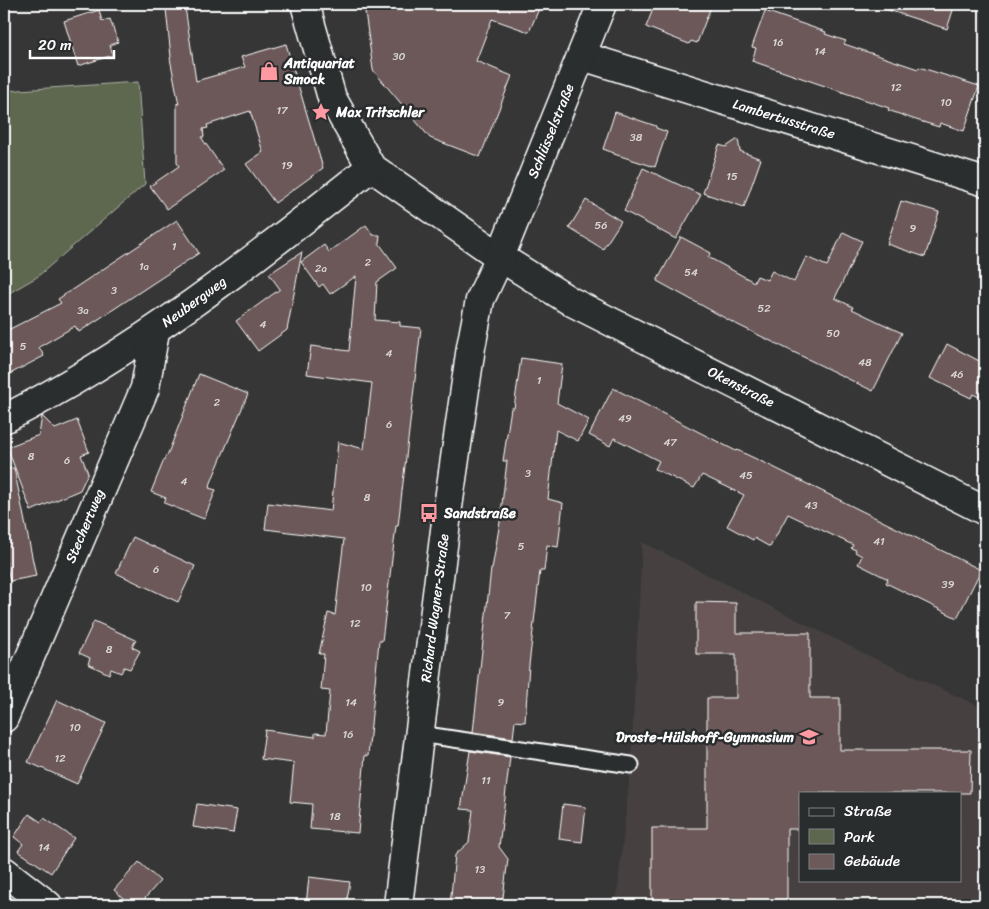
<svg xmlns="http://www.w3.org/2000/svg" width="989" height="909" font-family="Sriracha,sans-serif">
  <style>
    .built { fill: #474041; fill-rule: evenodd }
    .green { fill: #5d674f; stroke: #aeb3a7 }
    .building { fill: #6c5959; stroke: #fff }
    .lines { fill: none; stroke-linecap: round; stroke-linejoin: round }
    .lane-casing { stroke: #fff; stroke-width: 19 }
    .street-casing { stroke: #fff; stroke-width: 31 }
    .lane { stroke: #2a2d2e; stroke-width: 15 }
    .street { stroke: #2a2d2e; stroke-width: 28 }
    .labels { text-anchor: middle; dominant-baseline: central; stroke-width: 5; stroke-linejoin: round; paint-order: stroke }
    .number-label { font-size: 11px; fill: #dad6d6 }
    .poi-label { font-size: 14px; font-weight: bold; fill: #fff; stroke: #2a2d2e; text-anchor: start }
    .street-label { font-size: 14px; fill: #fff; stroke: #2a2d2e }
  </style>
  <rect width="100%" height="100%" fill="#373637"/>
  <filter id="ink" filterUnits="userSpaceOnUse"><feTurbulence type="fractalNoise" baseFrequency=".02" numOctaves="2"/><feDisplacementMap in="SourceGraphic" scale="10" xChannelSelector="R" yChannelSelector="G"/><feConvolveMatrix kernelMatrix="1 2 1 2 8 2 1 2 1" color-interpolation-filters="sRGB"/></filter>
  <g filter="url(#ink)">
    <path class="built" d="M642,542l225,113 118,54v196h-369l15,-140zM800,793h160v87h-160z"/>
    <polygon class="green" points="138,82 145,184 37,277 4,296 4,91"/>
    <g class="building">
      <polygon points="364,4 541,4 529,32 492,19 476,61 512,76 480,157 430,138 373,70"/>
      <polygon points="655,4 712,4 697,43 691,41 689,44 646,27"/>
      <polygon points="883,4 955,4 947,29 882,8"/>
      <polygon points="185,7 196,81 245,67 241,57 286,44 323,168 275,203 246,164 263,152 250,111 207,125 208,128 203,129 204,137 201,137 224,170 167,209 150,186 179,166 177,163 177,103 179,105 170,58 171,57 166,9"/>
      <polygon points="99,10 102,21 110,19 118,42 110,45 113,55 78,66 64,21"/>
      <polygon points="765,11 826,32 825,34 846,41 844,44 918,69 919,67 979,86 964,131 940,123 939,127 913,119 888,110 889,108 752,61 756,48 752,47"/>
      <polygon points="615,112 656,126 656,128 667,132 655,167 614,154 614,153 603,149"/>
      <polygon points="738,139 740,151 761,159 744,207 703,193 719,145 726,147"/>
      <polygon points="643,168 701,195 676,239 624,211"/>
      <polygon points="586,200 621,221 603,249 569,228"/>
      <polygon points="901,201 939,212 925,257 887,244"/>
      <polygon points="177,220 199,253 79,332 75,326 39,347 44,356 4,377 4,332 61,303 58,299"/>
      <polygon points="366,225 373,235 380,235 379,243 397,268 377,282 375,320 400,322 400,326 421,328 398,526 396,526 382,641 379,641 368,756 365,755 358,833 310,829 312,804 290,802 294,763 261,759 265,730 315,737 315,733 326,734 330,691 321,690 324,654 319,654 328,613 335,615 344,539 265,529 268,503 331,511 338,442 364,449 372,383 307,374 311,346 349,351 356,276 330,294 323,284 319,287 301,262 324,245 329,252"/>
      <polygon points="843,232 862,241 835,298 853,307 852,309 902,333 873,391 734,323 657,281 681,237 711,253 708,257 754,282 757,276 767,280 772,271 794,282 806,257 827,266"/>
      <polygon points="302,252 287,330 258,351 236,321 280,289 269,274"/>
      <polygon points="947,344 985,364 985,385 979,397 973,394 971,398 930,378"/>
      <polygon points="521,358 562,364 557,403 589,420 578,441 556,430 548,499 563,503 558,547 547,545 544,571 540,571 529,665 525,722 515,721 513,738 473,732 491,569 492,569 500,522 507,461 503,461 511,408 514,408"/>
      <polygon points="199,374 248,394 214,475 209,488 216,490 204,519 164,503 166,498 151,492 166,455 167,456"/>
      <polygon points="613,388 736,451 737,450 771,466 981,570 957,618 886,583 888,579 858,564 862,556 855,552 856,550 851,548 853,545 788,514 770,547 754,538 753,540 727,526 744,495 702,475 694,488 655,469 659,461 614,438 610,446 589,435"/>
      <polygon points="42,416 55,429 77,420 89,452 81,455 88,473 80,490 31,511 7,447 39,435"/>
      <polygon points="14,468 36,576 10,581 4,554 4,469"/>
      <polygon points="133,537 195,566 178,602 116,573"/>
      <polygon points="696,602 736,603 736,633 810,633 810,698 840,698 840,750 971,750 970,793 800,793 800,829 787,829 787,905 652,905 652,828 707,828 707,698 736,698 736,654 696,654"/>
      <polygon points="94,621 136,640 132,647 140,651 130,669 124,667 121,673 111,669 109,674 88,664 90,658 79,653"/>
      <polygon points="57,700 106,723 77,784 28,762"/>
      <polygon points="470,751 510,757 499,847 508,859 502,905 450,905 455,855 469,842 473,810 461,809"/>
      <polygon points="197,804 237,810 233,833 193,827"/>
      <polygon points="563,804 586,807 582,842 559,839"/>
      <polygon points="29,814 41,822 44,818 74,838 51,873 18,851 23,844 14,837"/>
      <polygon points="139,862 160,881 139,905 131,905 114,890"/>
      <polygon points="309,877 350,882 346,905 306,905"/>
    </g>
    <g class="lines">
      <g class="lane-casing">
        <polyline id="lane" points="419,734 631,765"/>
      </g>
      <g class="street-casing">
        <g id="street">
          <polyline points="305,4 332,98 371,167 500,257 570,301 985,511"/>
          <polyline points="582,56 985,182"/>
          <path d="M4,419c133,-67 251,-160 367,-252"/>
          <polyline points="4,718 145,388 155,331"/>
          <polyline points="4,871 48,905"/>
          <polyline points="398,905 447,514 471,347 480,300 500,257 602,4"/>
        </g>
      </g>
      <use href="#lane" class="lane"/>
      <use href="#street" class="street"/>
    </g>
  </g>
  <defs>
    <g id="shop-bare" transform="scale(1.5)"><path d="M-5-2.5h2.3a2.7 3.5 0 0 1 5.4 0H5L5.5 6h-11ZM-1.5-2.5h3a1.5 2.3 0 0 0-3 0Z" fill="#ff9aa2" stroke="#2a2d2e" stroke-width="2.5" paint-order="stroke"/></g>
    <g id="sight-bare" transform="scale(1.5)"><path d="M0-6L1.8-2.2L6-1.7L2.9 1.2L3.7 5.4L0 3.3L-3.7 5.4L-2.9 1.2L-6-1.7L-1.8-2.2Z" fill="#ff9aa2" stroke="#2a2d2e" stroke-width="2.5" paint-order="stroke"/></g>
    <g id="bus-bare" transform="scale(1.5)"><path d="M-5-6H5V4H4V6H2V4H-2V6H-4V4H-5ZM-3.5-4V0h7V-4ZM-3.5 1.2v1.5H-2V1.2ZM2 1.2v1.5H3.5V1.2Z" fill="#ff9aa2" stroke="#2a2d2e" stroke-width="2.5" paint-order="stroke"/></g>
    <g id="school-bare" transform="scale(1.5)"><path d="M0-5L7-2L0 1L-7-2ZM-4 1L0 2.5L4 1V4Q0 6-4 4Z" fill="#ff9aa2" stroke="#2a2d2e" stroke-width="2.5" paint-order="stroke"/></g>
  </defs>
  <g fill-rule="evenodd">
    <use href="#shop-bare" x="269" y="71"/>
    <use href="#sight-bare" x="321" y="112"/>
    <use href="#bus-bare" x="429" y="513"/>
    <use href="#school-bare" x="809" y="737"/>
  </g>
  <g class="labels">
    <g class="number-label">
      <text x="778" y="42">16</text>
      <text x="820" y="51">14</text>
      <text x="399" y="56">30</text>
      <text x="896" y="87">12</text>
      <text x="946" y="102">10</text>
      <text x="282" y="110">17</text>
      <text x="636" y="137">38</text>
      <text x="287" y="165">19</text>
      <text x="732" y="176">15</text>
      <text x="601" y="225">56</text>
      <text x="913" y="228">9</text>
      <text x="174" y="246">1</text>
      <text x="368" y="262">2</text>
      <text x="144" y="266">1a</text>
      <text x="321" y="268">2a</text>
      <text x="691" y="272">54</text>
      <text x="114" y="290">3</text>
      <text x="764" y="308">52</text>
      <text x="83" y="310">3a</text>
      <text x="263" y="324">4</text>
      <text x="833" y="333">50</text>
      <text x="23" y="346">5</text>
      <text x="389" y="353">4</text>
      <text x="865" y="362">48</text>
      <text x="957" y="374">46</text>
      <text x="539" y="380">1</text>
      <text x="217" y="402">2</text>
      <text x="625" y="418">49</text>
      <text x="389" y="424">6</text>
      <text x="670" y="442">47</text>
      <text x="31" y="456">8</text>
      <text x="67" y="460">6</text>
      <text x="528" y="473">3</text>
      <text x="746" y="475">45</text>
      <text x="184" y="481">4</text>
      <text x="367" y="497">8</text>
      <text x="811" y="505">43</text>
      <text x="879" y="541">41</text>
      <text x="521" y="546">5</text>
      <text x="156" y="569">6</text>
      <text x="948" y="584">39</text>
      <text x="366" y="587">10</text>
      <text x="507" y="615">7</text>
      <text x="355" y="623">12</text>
      <text x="109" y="649">8</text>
      <text x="351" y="702">14</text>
      <text x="501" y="702">9</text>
      <text x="75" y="727">10</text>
      <text x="348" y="734">16</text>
      <text x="60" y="758">12</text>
      <text x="486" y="780">11</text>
      <text x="335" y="816">18</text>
      <text x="44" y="847">14</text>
      <text x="480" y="869">13</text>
    </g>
    <g class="poi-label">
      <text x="284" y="63">Antiquariat<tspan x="284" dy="16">Smock</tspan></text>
      <text x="336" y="112">Max Tritschler</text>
      <text x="444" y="513">Sandstraße</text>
      <text x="794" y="737" text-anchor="end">Droste-Hülshoff-Gymnasium</text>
    </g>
    <g class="street-label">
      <text transform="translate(784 119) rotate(17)">Lambertusstraße</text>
      <text transform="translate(551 131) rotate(-68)">Schlüsselstraße</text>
      <text transform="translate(194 302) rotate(-36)">Neubergweg</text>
      <text transform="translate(741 387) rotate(27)">Okenstraße</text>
      <text transform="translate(85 526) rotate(-67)">Stechertweg</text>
      <text transform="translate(435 608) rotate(-83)">Richard-Wagner-Straße</text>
    </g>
  </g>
  <rect width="989" height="909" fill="none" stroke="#2a2d2e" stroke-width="20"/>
  <rect x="10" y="10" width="969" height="889" fill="none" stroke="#fff" stroke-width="2" filter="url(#ink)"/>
  <rect x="799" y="792" width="162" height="90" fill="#2a2d2e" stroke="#7f8182"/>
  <rect x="809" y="808" width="25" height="8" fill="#2a2d2e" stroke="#7f8182"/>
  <text x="844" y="816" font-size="15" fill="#ffffff">Straße</text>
  <rect x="809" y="829" width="25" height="15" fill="#5d674f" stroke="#7f8182"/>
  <text x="844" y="842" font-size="15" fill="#ffffff">Park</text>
  <rect x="809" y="854" width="25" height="15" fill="#6c5959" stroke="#7f8182"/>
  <text x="844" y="866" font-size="15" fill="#ffffff">Gebäude</text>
  <path d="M30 50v8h84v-8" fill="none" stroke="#ffffff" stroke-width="2.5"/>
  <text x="38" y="50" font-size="15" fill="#ffffff" stroke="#2a2d2e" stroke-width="4" paint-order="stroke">20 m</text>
</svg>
